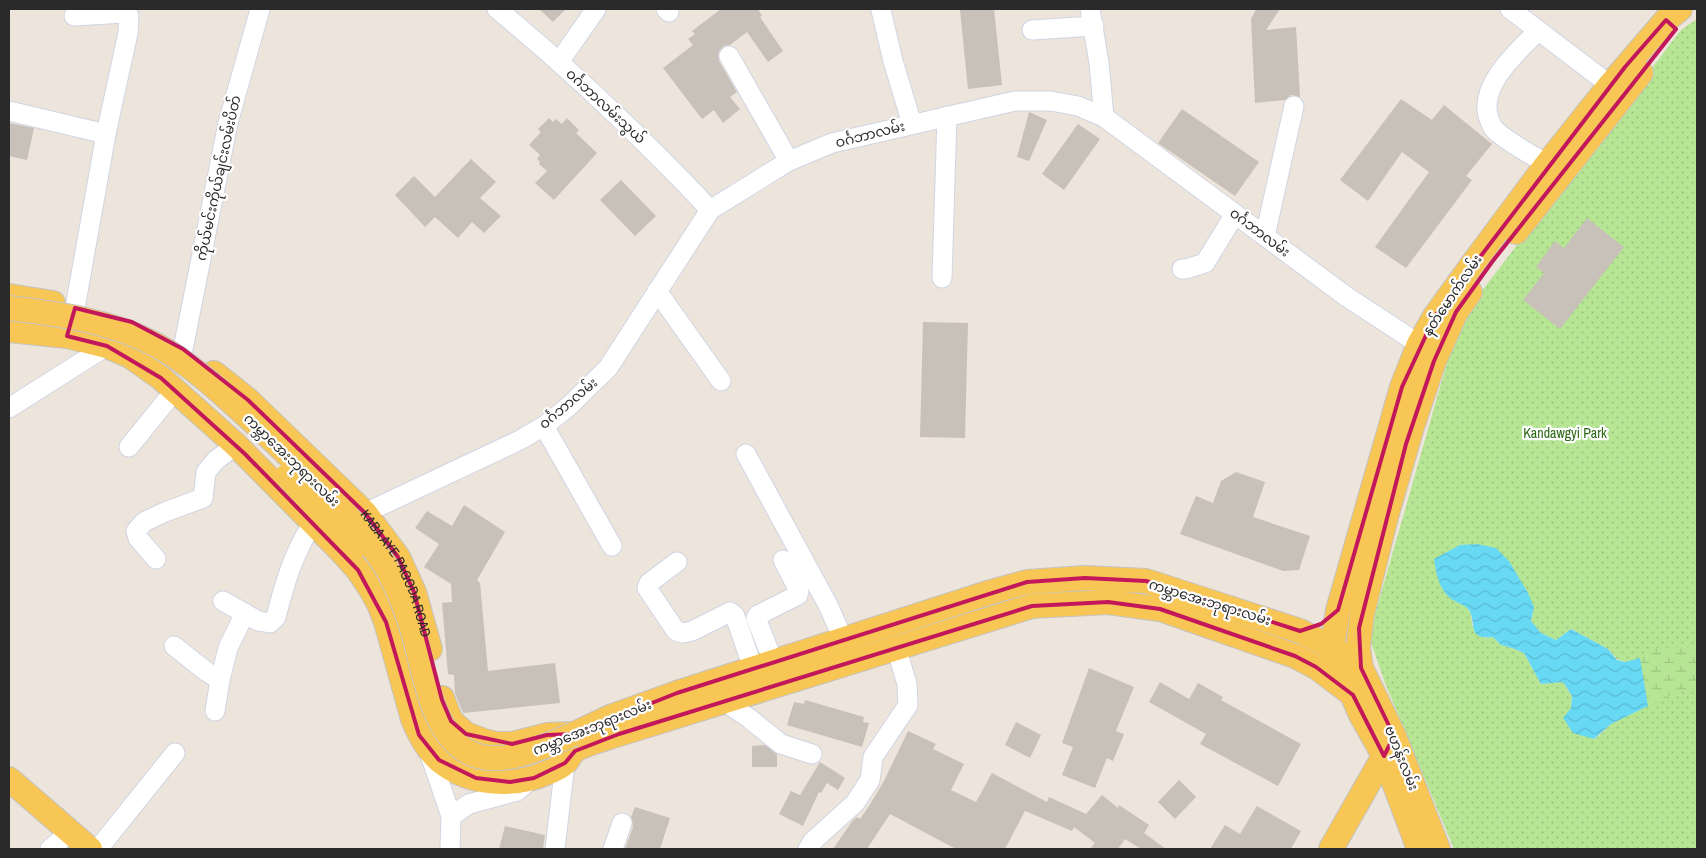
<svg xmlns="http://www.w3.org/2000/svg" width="1706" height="858" font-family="'Archivo Narrow','Noto Sans Myanmar',sans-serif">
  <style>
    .grass { fill: url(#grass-dots); fill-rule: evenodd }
    .wetland { fill: url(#wetland-marsh) }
    .water { fill: url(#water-waves) }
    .building { fill: #c8c1ba }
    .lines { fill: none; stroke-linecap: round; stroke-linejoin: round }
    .minor-casing { stroke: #d0d5e3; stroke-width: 21 }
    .major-casing { stroke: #c3c3c3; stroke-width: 26 }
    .minor { stroke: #fff; stroke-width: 19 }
    .major { stroke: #f8c655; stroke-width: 24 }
    .major-bridge-casing { stroke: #c3c3c3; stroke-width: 26; stroke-linecap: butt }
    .major-bridge { stroke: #f8c655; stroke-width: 24 }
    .marked { fill: none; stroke: #c2185b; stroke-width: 4; stroke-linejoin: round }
    .labels { text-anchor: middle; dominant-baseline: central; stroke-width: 4.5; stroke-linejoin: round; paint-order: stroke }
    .street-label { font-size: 14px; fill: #2a2a2a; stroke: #fff }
    .park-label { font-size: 14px; fill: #2d6a16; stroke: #fff }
  </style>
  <defs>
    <pattern id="grass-dots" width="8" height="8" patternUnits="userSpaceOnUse" patternTransform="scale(1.25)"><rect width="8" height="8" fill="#b6e694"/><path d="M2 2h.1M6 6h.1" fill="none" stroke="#9dc580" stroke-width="1.8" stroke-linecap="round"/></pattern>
    <pattern id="wetland-marsh" width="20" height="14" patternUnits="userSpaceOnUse" patternTransform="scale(1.25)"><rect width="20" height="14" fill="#b6e694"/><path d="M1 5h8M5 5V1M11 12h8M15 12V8" fill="none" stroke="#9dc580"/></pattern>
    <pattern id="water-waves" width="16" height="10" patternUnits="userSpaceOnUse" patternTransform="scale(1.25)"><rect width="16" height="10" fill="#68d9f5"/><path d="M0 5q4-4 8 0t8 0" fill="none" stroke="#5abad2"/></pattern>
  </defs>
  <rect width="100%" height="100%" fill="#ede4db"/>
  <path class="grass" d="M1697,19v830h-243l-69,-166 -13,-38v-20l87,-304 222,-291zM1534,607l-3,14 10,12 15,7 15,-11 37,20 9,10 8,3 -14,62 -16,15 -24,-31 1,-12 -9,-14 -22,2 -17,-31 -12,-5 -11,-3 -8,-8 -8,1 -13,-13 -1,-11 -4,-6z"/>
  <polygon class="wetland" points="1685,647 1697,649 1697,687 1679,691 1648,706 1640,658 1654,648"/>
  <path class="water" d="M1477,544l19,4 13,13 19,32 6,14 -3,14 10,12 15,7 15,-11 37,20 9,11 8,2 15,-4 8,48 -37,18 -17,15 -21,-6 -10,-15 8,-10 1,-12 -9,-14 -22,2 -17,-31 -12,-5 -11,-3 -8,-8c-27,3 -16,-14 -24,-27 -4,-5 -11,-7 -16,-10 -14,-9 -17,-27 -19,-41l26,-14z"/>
  <g class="building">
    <polygon points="539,9 566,9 553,22"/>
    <polygon points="721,9 758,9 762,16 760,17 783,51 768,62 747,32 730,45 724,46 720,50 718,55 719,61 737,92 730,97 740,109 723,123 714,110 702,119 663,68 693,45 688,39 695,34 692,31"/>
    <polygon points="968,9 994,9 1002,85 968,89 960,10"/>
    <polygon points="1256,9 1280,9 1266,30 1296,27 1300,97 1291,95 1285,100 1255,103 1251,19"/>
    <polygon points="1401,99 1432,120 1444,105 1492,144 1466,176 1472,180 1406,268 1375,247 1429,172 1402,152 1368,201 1340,180"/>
    <polygon points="1182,109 1259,162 1235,196 1158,143"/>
    <polygon points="1029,112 1047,120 1029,161 1017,157"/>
    <polygon points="549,118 553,122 556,119 562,124 567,118 579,130 576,133 597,153 554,200 535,183 547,171 539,164 540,162 537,159 540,155 529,145 541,132 538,129"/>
    <polygon points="9,123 34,128 27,160 9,156"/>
    <polygon points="1078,124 1100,139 1064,190 1042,174"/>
    <polygon points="471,159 496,182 480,198 501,216 484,233 472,222 458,238 435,217 425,227 395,195 414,176 435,197"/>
    <polygon points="621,180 656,216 635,236 600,200"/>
    <polygon points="1587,218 1624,247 1560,329 1523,300 1544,273 1536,267 1555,241 1564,248"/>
    <polygon points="923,322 968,323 965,438 920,437"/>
    <polygon points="1236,472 1265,482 1253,517 1310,536 1299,570 1283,571 1180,534 1196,496 1213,503 1221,481"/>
    <polygon points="464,505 505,532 477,580 480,583 488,671 555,663 560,703 463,713 455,693 454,675 448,674 442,603 452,602 451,584 424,567 439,544 415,528 427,511 452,526"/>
    <polygon points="1089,668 1134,687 1116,731 1124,734 1113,761 1107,758 1095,788 1062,775 1073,747 1062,743"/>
    <polygon points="1160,682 1189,699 1198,683 1223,697 1221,700 1301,744 1278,786 1200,744 1206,734 1149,702"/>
    <polygon points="805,700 864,717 863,722 869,723 862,747 787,725 794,702 804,704"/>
    <polygon points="1016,722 1041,735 1030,758 1005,745"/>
    <polygon points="908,731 936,744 933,749 964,764 951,790 976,802 992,773 1047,802 1049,797 1086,814 1102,795 1118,808 1119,805 1149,825 1144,833 1166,849 1141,849 1125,839 1118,849 1090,849 1095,843 1074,827 1072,831 1025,811 1005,849 956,849 890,814 867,849 833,849 853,820 857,817 860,819 869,806 884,781"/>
    <polygon points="765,745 777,754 777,767 752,767 752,746"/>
    <polygon points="820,762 845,778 838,790 827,783 821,793 819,792 803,826 779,814 791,791 800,795"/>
    <polygon points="1179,780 1196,797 1175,819 1158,802"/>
    <polygon points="1257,806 1301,831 1291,849 1210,849 1225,825 1240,834"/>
    <polygon points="635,807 670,818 660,849 625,849 633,827 631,817"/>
    <polygon points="505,826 545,835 543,849 499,849"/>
  </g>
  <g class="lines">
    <g class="minor-casing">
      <g id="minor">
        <path d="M497,9c56,46 109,95 160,146 18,18 36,36 53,55"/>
        <polyline points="666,9 669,12"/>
        <polyline points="1090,9 1099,63 1104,117"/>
        <polyline points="1510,9 1610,85"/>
        <polyline points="881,10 893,61 912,124"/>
        <polyline points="74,16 124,13 129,16 128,33 106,134 75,308"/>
        <polyline points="1032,30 1094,26"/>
        <path d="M1538,31c-20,20 -63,57 -48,90 1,3 3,7 5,9 12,12 37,25 52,34"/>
        <polyline points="729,56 789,161"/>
        <polyline points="559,62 596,9"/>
        <polyline points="9,111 106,134"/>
        <polyline points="1265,236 1294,106"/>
        <polyline points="1182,269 1186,269 1205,263 1235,214"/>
        <polyline points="942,278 947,116"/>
        <polyline points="657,291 721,381"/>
        <polyline points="183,349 228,123 260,9"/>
        <polyline points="9,408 107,346"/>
        <polyline points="544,426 612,546"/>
        <polyline points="129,447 175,390"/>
        <polyline points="746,454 828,605 843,639"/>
        <polyline points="365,513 520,440 544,426 568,407 608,368 710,210 789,161 832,143 1015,101 1051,101 1078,106 1104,117 1347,297 1419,344 1427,353"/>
        <polyline points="156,559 138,538 136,531 144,522 165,512 203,498 206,472 216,460 236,445"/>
        <polyline points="677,562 649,583 647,588 676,631 683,633 692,631 730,612 735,616 753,668"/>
        <path d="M223,601l35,20 12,2 6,-6c9,-35 17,-63 37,-94"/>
        <polyline points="174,646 207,672 220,680 228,648 245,613"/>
        <polyline points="778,674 756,618 758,615 798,595 799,591 783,560"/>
        <polyline points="724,701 750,719 781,744 812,754"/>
        <polyline points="215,711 220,680"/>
        <polyline points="428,749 451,816 450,849"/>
        <polyline points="451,816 469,804 517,791 529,781"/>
        <polyline points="50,849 69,833"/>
        <polyline points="98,849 175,753"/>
        <polyline points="555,849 565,763"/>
        <polyline points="613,849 622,823"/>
        <polyline points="808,849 813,841 855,803 870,780 873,757 908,705 907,684 896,647"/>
      </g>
    </g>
    <g class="major-casing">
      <g id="major">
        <polyline points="1516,232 1641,73"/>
        <polyline points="9,296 53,303"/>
        <path d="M9,330l58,6 40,10 23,10 31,22 75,67 106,107 16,18 12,18 9,16 7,18 27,97c6,15 14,31 27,42 29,23 72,27 106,12 6,-2 15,-6 20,-11 3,-3 5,-9 9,-12 10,-6 32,-12 44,-16l413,-128 76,-4 52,7 135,47 21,11 37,28"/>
        <path id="s1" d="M214,373l34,27 117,113 33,44 16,35 16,57"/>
        <polyline points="442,698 451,721 466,734 484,741 496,744 512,744 547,735 574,734 610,717 677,693 991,592 1027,582 1085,578 1146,581 1300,631 1332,648 1361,668"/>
        <polyline points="9,779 90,849"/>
        <polyline points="1331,849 1389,747"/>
        <polyline points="1419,849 1384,756 1361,715 1332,648 1338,610 1402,387 1419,344 1435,316 1477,258 1547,164 1610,85 1666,20 1680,9"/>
        <polyline points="1438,849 1394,736 1361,668 1358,648 1362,614 1386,517 1412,427 1434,361 1456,312 1470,292"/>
      </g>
    </g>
    <use href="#minor" class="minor"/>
    <use href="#major" class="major"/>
    <g class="major-bridge-casing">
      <g id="major-bridge">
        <path d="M9,308c51,6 103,13 149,38 38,21 73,56 105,85 37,35 73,69 104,109 10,13 19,25 26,40 8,17 15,34 20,52 11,36 16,87 45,113 31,29 84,3 116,-11"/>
        <polyline points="287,476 354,548"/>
      </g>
    </g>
    <use href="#major-bridge" class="major-bridge"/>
  </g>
  <path class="marked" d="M1666,20l10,9 -184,233 -36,50 -22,49 -28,83 -47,184 2,40 33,68 -10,20 -31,-61 -37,-28 -21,-11 -135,-47 -52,-7 -76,4 -413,128 -44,17 -10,12 -31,15 -24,4 -34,-4 -37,-18 -20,-25 -33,-113 -28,-52 -113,-116 -84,-76 -54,-32 -40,-10 8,-28 57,14 51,27 65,51 117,113 33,44 16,35 28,108 9,21 15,13 46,10 35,-9 27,-1 103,-41 350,-111 58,-4 61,3 154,50 21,-7 17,-14 64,-223 33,-71 190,-249z"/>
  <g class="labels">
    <g class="street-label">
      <text transform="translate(606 106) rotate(43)">ဝင်္ဂဘာလမ်းသွယ်</text>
      <text transform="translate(870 134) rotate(-14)">ဝင်္ဂဘာလမ်း</text>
      <text transform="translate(218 178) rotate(-78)">ကိုယ်မင်းကိုယ်ချင်းလမ်းပိတ်</text>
      <text transform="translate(1260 232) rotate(37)">ဝင်္ဂဘာလမ်း</text>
      <text transform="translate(1452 295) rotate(-56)">နတ်မောက်လမ်း</text>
      <text transform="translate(568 403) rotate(-40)">ဝင်္ဂဘာလမ်း</text>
      <text transform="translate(292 460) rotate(44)">ကမ္ဘာအေးဘုရားလမ်း</text>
      <text stroke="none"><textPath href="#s1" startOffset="275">KABA AYE PAGODA ROAD</textPath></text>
      <text transform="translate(1210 602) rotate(17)">ကမ္ဘာအေးဘုရားလမ်း</text>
      <text transform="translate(592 727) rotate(-22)">ကမ္ဘာအေးဘုရားလမ်း</text>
      <text transform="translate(1402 758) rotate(68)">ဗဟန်းလမ်း</text>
    </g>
    <g class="park-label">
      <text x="1565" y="433">Kandawgyi Park</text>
    </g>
  </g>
  <rect width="1706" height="858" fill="none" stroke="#2a2a2a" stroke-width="20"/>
</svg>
